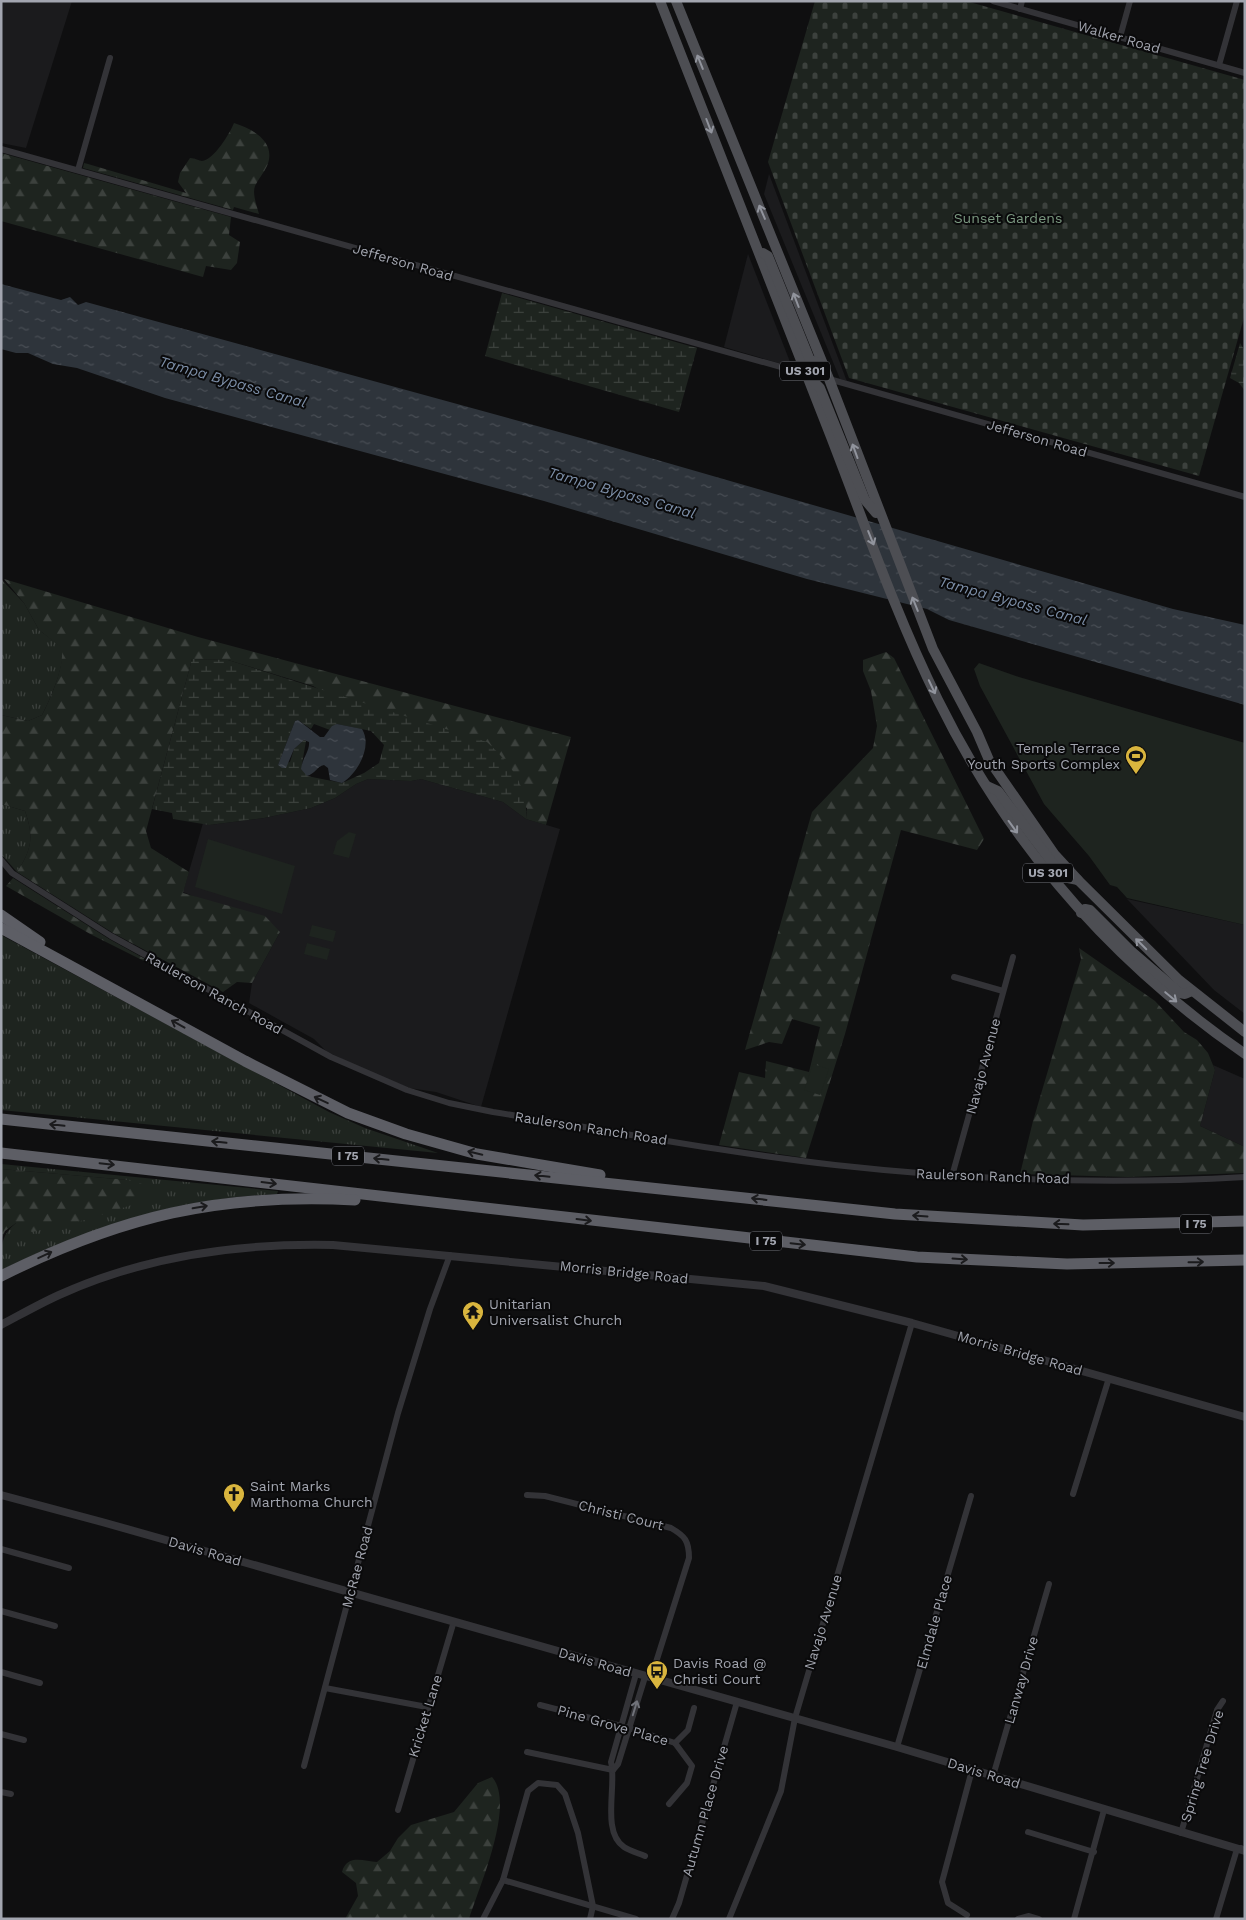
<svg xmlns="http://www.w3.org/2000/svg" width="1246" height="1920" font-family="'Work Sans',sans-serif">
  <style>
    .built { fill: #1b1b1d }
    .grass { fill: url(#grass-tufts) }
    .forest { fill: url(#forest-firs) }
    .wetland { fill: url(#wetland-marsh); fill-rule: evenodd }
    .cemetery { fill: url(#cemetery-stones) }
    .green { fill: #1e241f }
    .water { fill: url(#water-ripples) }
    .lines { fill: none; stroke-linecap: round; stroke-linejoin: round }
    .minor { stroke: #333337; stroke-width: 6 }
    .tertiary { stroke: #333337; stroke-width: 8 }
    .primary { stroke: #4d4e53; stroke-width: 10 }
    .motorway { stroke: #5d5e65; stroke-width: 11 }
    .oneway { stroke: #91949d }
    .oneway2 { stroke: #1b1b1d }
    .oneway3 { stroke: #707279 }
    .labels { text-anchor: middle; dominant-baseline: central; stroke-width: 4; stroke-linejoin: round; paint-order: stroke }
    .shield { fill: #0a0a0b; stroke: #74767e; stroke-width: 1 }
    .shield-label { font-size: 12px; font-weight: bold; fill: #a2a5af }
    .street-label { font-size: 14px; fill: #a2a5af; stroke: #0a0a0b }
    .park-label { font-size: 14px; fill: #7b9880; stroke: #0a0a0b }
    .poi-label { font-size: 14px; fill: #a2a5af; stroke: #0a0a0b; text-anchor: start }
    .water-label { font-size: 15px; font-style: italic; fill: #7c8ea7; stroke: #0a0a0b }
  </style>
  <defs>
    <pattern id="grass-tufts" width="24" height="20" patternUnits="userSpaceOnUse" patternTransform="scale(1.25)"><rect width="24" height="20" fill="#1e241f"/><path d="M3 7l-1-3M5 7V3M7 7l1-3M15 17l-1-3M17 17v-4M19 17l1-3" fill="none" stroke="#3c413d"/></pattern>
    <pattern id="forest-firs" width="22" height="20" patternUnits="userSpaceOnUse" patternTransform="scale(1.25)"><rect width="22" height="20" fill="#1e241f"/><path d="M5 1l3.5 6h-7zM16 11l3.5 6h-7z" fill="#3c413d"/></pattern>
    <pattern id="wetland-marsh" width="20" height="14" patternUnits="userSpaceOnUse" patternTransform="scale(1.25)"><rect width="20" height="14" fill="#1e241f"/><path d="M1 5h8M5 5V1M11 12h8M15 12V8" fill="none" stroke="#3c413d"/></pattern>
    <pattern id="cemetery-stones" width="16" height="16" patternUnits="userSpaceOnUse" patternTransform="scale(1.25)"><rect width="16" height="16" fill="#1e241f"/><path d="M2 7V4a2 2 0 0 1 4 0v3zM10 15v-3a2 2 0 0 1 4 0v3z" fill="#3c413d"/></pattern>
    <pattern id="water-ripples" width="26" height="14" patternUnits="userSpaceOnUse" patternTransform="scale(1.25)"><rect width="26" height="14" fill="#2e343b"/><path d="M2 4q2-2 4 0t4 0M15 11q2-2 4 0t4 0" fill="none" stroke="#494e55"/></pattern>
  </defs>
  <rect width="100%" height="100%" fill="#0f0f10"/>
  <g class="built">
    <polygon points="1,1 72,1 26,148 1,143"/>
    <polygon points="769,174 846,379 847,381 840,379 764,194"/>
    <polygon points="748,254 792,367 724,347"/>
    <polygon points="368,779 411,781 421,779 503,802 526,819 560,829 481,1107 436,1092 409,1088 356,1066 326,1051 314,1039 249,1003 252,983 280,932 183,892 203,823 209,825 264,818 311,808 335,798 356,784"/>
    <polygon points="1127,899 1245,925 1245,1014 1214,990"/>
    <polygon points="1213,1065 1245,1079 1245,1147 1200,1126 1215,1070"/>
  </g>
  <g class="grass">
    <path d="M1,579l23,24 15,27 24,18c1,19 -12,50 -21,67l-14,6 -27,-6z"/>
    <path d="M1,804l24,7c9,26 7,38 -8,61l-16,-18z"/>
    <polygon points="1,935 329,1112 365,1128 438,1153 1,1110"/>
    <path d="M1,1164l277,27 -1,3c-103,5 -183,32 -276,76 0,-22 -1,-34 15,-47l112,-43 -127,-11z"/>
  </g>
  <g class="forest">
    <path d="M234,123c19,6 43,19 33,43 -3,7 -9,13 -12,20 -3,8 2,20 4,28l-25,-7 -1,3 -150,-42 1,-5 4,1 98,29 -8,-11 2,-9 10,-15c5,0 9,3 12,3 12,-1 28,-28 32,-38z"/>
    <polygon points="1,153 231,217 229,235 240,242 237,263 231,270 206,266 203,277 1,221"/>
    <path d="M4,579l194,58 373,100 -25,88 -20,-6 1,-11 -214,-122 -85,-26 -36,-1 -46,172 5,17 38,24 -6,21 82,23 15,16 -28,51 -15,-1 -14,10 -110,-59 -96,-61c15,-23 17,-35 8,-61l-24,-7v-89l27,6 14,-6c9,-17 22,-48 20,-67l-23,-18 -15,-27z"/>
    <polygon points="886,652 894,658 984,839 977,850 901,830 845,1034 806,1158 719,1145 739,1072 765,1078 766,1061 809,1072 820,1027 792,1019 782,1044 769,1042 745,1050 812,812 873,748 877,726 871,691 863,671 863,660"/>
    <polygon points="13,878 109,939 192,985 92,935 6,886"/>
    <polygon points="1079,948 1155,1001 1184,1032 1197,1040 1208,1053 1215,1070 1200,1126 1245,1147 1245,1173 1128,1177 1020,1174 1033,1121 1081,959"/>
    <polygon points="1,1169 128,1180 142,1184 152,1192 141,1202 85,1220 32,1232 16,1223 5,1231 1,1240"/>
    <path d="M492,1777c24,27 -13,110 -23,142h-124l13,-23 -2,-13 -14,-11c5,-18 21,-11 35,-10l13,-11 8,-13 13,-13 43,-13 24,-29z"/>
  </g>
  <g class="wetland">
    <polygon points="502,293 697,348 679,412 485,356"/>
    <polygon points="1240,343 1245,351 1245,391 1239,383 1230,378"/>
    <path d="M192,659l36,1 259,82c22,20 42,45 39,77l-23,-17 -82,-23 -10,2 -43,-2 -12,5 -21,14 -24,10 -47,10 -55,7 -36,-6 -1,-6 -20,-4zM298,720l13,9 3,-5 16,6 7,-6 34,7 13,14 -5,18 -15,10 -22,10 -35,-7 -5,-12 4,-23 -2,-1 -10,9 -4,13 -12,3 17,-44z"/>
  </g>
  <polygon class="cemetery" points="815,1 966,1 1245,80 1245,314 1199,476 849,378 768,162"/>
  <g class="green">
    <polygon points="979,663 1019,677 1245,743 1245,925 1127,898 1117,887 1110,885 1089,856 1044,804 980,686 974,669"/>
    <polygon points="349,832 356,834 349,858 333,854 337,841"/>
    <polygon points="208,839 295,866 282,914 195,887"/>
    <polygon points="312,925 336,931 333,942 309,936"/>
    <polygon points="307,943 330,949 327,960 304,954"/>
    <polygon points="813,1064 829,1069 820,1095 804,1090"/>
  </g>
  <g class="water">
    <polygon points="1,284 61,300 70,297 78,305 86,302 588,440 1173,609 1245,625 1245,705 949,620 927,609 807,579 544,501 165,398 77,368 53,364 28,353 16,353 1,349"/>
    <path d="M298,720l22,17h4l8,-11 5,-2 25,5c11,18 -5,45 -20,54l-12,-3 -2,-12 -4,-3c-7,1 -9,9 -17,11l-6,-7c1,-10 9,-18 8,-27l-5,-2 -10,9 -8,19h-4l-4,-3 17,-44z"/>
  </g>
  <g class="lines">
    <g class="minor">
      <polyline points="993,1 1245,73"/>
      <polyline points="1020,9 1022,1"/>
      <polyline points="1120,37 1130,1"/>
      <polyline points="1219,65 1237,1"/>
      <polyline points="1,149 806,374"/>
      <polyline points="78,170 110,58"/>
      <polyline points="829,379 1245,497"/>
      <path d="M1,860l11,13 99,63 220,121 76,33 42,13 44,9c114,18 227,40 342,53 135,15 274,20 410,12"/>
      <polyline points="954,977 1003,991"/>
      <polyline points="952,1176 1013,957"/>
      <polyline points="1073,1494 1109,1378"/>
      <path d="M527,1495l18,1 126,32c14,8 18,13 18,30l-38,120"/>
      <polyline points="1,1549 69,1568"/>
      <polyline points="1,1611 55,1626"/>
      <polyline points="1,1672 40,1683"/>
      <path d="M636,1674l-25,88c6,22 -10,70 13,85 6,4 14,6 21,9"/>
      <polyline points="325,1688 427,1707"/>
      <polyline points="540,1705 629,1728 675,1743"/>
      <polyline points="1,1734 24,1740"/>
      <polyline points="675,1743 688,1730 694,1708"/>
      <polyline points="897,1747 971,1496"/>
      <polyline points="527,1752 613,1770"/>
      <polyline points="304,1766 398,1413 430,1309 450,1255"/>
      <polyline points="613,1770 618,1764 645,1677"/>
      <polyline points="993,1776 1049,1584"/>
      <polyline points="1,1792 11,1794"/>
      <polyline points="669,1804 687,1783 692,1766 675,1743"/>
      <polyline points="398,1810 454,1621"/>
      <polyline points="1028,1832 1094,1852"/>
      <polyline points="1181,1833 1217,1710 1223,1701"/>
      <polyline points="503,1880 636,1919"/>
      <polyline points="967,1915 948,1903 942,1882 972,1770"/>
      <polyline points="483,1919 503,1880 528,1791 538,1783 557,1785 565,1794 578,1833 593,1906 590,1919"/>
      <polyline points="672,1919 679,1903 737,1702"/>
      <polyline points="729,1919 781,1791 795,1718 912,1323"/>
      <polyline points="1018,1919 1029,1916 1039,1919"/>
      <polyline points="1074,1919 1104,1810"/>
      <polyline points="1216,1919 1237,1849 1241,1848"/>
    </g>
    <g class="tertiary">
      <path d="M1,1325c19,-10 38,-21 58,-30 86,-39 181,-52 274,-50l431,41 148,37 333,94"/>
      <polyline points="1,1495 102,1522 897,1747 1245,1851"/>
    </g>
    <g class="primary">
      <path d="M660,1c58,145 113,291 171,436 34,88 65,178 107,263 71,144 175,263 307,354"/>
      <polyline points="676,1 829,379 933,649 977,732 989,760 1055,855 1078,880 1179,980 1245,1032"/>
      <polyline points="763,253 768,256 810,360 821,363"/>
      <polyline points="809,377 820,388 865,500 876,513"/>
      <polyline points="987,786 998,791 1063,877 1078,880"/>
      <polyline points="1081,913 1085,909 1090,910 1131,951 1180,993 1185,994 1192,991"/>
    </g>
    <g class="motorway">
      <polyline points="1,915 40,942"/>
      <polyline points="1,928 245,1061 348,1113 406,1134 477,1154 600,1175"/>
      <polyline points="1,1119 895,1214 1083,1225 1245,1221"/>
      <polyline points="1,1153 917,1257 1067,1264 1245,1260"/>
      <path d="M1,1276c121,-60 218,-83 354,-76"/>
    </g>
  </g>
  <defs><path id="oneway-shaft" d="M-6 0H5M1.5-3L5.5 0L1.5 3" fill="none" stroke-width="1.6" stroke-linecap="round" stroke-linejoin="round" transform="scale(1.25)"/></defs>
  <g class="oneway">
    <use href="#oneway-shaft" transform="translate(700 62) rotate(-112)"/>
    <use href="#oneway-shaft" transform="translate(709 126) rotate(69)"/>
    <use href="#oneway-shaft" transform="translate(762 212) rotate(-113)"/>
    <use href="#oneway-shaft" transform="translate(796 300) rotate(-111)"/>
    <use href="#oneway-shaft" transform="translate(855 451) rotate(-110)"/>
    <use href="#oneway-shaft" transform="translate(871 538) rotate(68)"/>
    <use href="#oneway-shaft" transform="translate(915 604) rotate(-112)"/>
    <use href="#oneway-shaft" transform="translate(932 687) rotate(65)"/>
    <use href="#oneway-shaft" transform="translate(1013 827) rotate(54)"/>
    <use href="#oneway-shaft" transform="translate(1141 944) rotate(-135)"/>
    <use href="#oneway-shaft" transform="translate(1171 997) rotate(40)"/>
  </g>
  <g class="oneway2">
    <use href="#oneway-shaft" transform="translate(178 1024) rotate(-151)"/>
    <use href="#oneway-shaft" transform="translate(321 1100) rotate(-155)"/>
    <use href="#oneway-shaft" transform="translate(57 1125) rotate(-174)"/>
    <use href="#oneway-shaft" transform="translate(219 1142) rotate(-174)"/>
    <use href="#oneway-shaft" transform="translate(475 1153) rotate(-167)"/>
    <use href="#oneway-shaft" transform="translate(381 1159) rotate(-174)"/>
    <use href="#oneway-shaft" transform="translate(107 1164) rotate(6)"/>
    <use href="#oneway-shaft" transform="translate(542 1176) rotate(-174)"/>
    <use href="#oneway-shaft" transform="translate(269 1183) rotate(7)"/>
    <use href="#oneway-shaft" transform="translate(759 1199) rotate(-173)"/>
    <use href="#oneway-shaft" transform="translate(200 1207) rotate(-10)"/>
    <use href="#oneway-shaft" transform="translate(920 1216) rotate(-176)"/>
    <use href="#oneway-shaft" transform="translate(584 1220) rotate(7)"/>
    <use href="#oneway-shaft" transform="translate(1061 1224) rotate(-178)"/>
    <use href="#oneway-shaft" transform="translate(798 1244) rotate(6)"/>
    <use href="#oneway-shaft" transform="translate(45 1255) rotate(-25)"/>
    <use href="#oneway-shaft" transform="translate(960 1259) rotate(4)"/>
    <use href="#oneway-shaft" transform="translate(1196 1262) rotate(-1)"/>
    <use href="#oneway-shaft" transform="translate(1107 1263)"/>
  </g>
  <use class="oneway3" href="#oneway-shaft" transform="translate(635 1708) rotate(-73)"/>
  <defs>
    <g id="stadium-pin" transform="scale(1.125)"><path d="M0 17L-7.5 6A9.5 9.5 0 1 1 7.5 6Z" fill="#d9b53e" stroke="#0a0a0b"/><path d="M0-5a6.5 5 0 1 0 0 10a6.5 5 0 1 0 0-10ZM-3.5-1.8h7v3.6h-7Z" fill="#111"/></g>
    <g id="temple-pin" transform="scale(1.125)"><path d="M0 17L-7.5 6A9.5 9.5 0 1 1 7.5 6Z" fill="#d9b53e" stroke="#0a0a0b"/><path d="M0-6L5-2H3V0L6.5 2.5H4V6H1.5V3h-3V6H-4V2.5H-6.5L-3 0V-2H-5Z" fill="#111"/></g>
    <g id="church-pin" transform="scale(1.125)"><path d="M0 17L-7.5 6A9.5 9.5 0 1 1 7.5 6Z" fill="#d9b53e" stroke="#0a0a0b"/><path d="M-1.2-6h2.4v3.5h3.3v2.4h-3.3V6h-2.4V-.1h-3.3v-2.4h3.3Z" fill="#111"/></g>
    <g id="bus-pin" transform="scale(1.125)"><path d="M0 17L-7.5 6A9.5 9.5 0 1 1 7.5 6Z" fill="#d9b53e" stroke="#0a0a0b"/><path d="M-5-6H5V4H4V6H2V4H-2V6H-4V4H-5ZM-3.5-4V0h7V-4ZM-3.5 1.2v1.5H-2V1.2ZM2 1.2v1.5H3.5V1.2Z" fill="#111"/></g>
  </defs>
  <g fill-rule="evenodd">
    <use href="#stadium-pin" x="1136" y="756"/>
    <use href="#temple-pin" x="473" y="1312"/>
    <use href="#church-pin" x="234" y="1494"/>
    <use href="#bus-pin" x="657" y="1671"/>
  </g>
  <g class="labels">
    <g class="shield">
      <rect x="780" y="361.5" width="50" height="19" rx="4"/>
      <rect x="1023" y="863.5" width="50" height="19" rx="4"/>
      <rect x="332" y="1146.5" width="32" height="19" rx="4"/>
      <rect x="1180" y="1214.5" width="32" height="19" rx="4"/>
      <rect x="750" y="1231.5" width="32" height="19" rx="4"/>
    </g>
    <g class="shield-label">
      <text x="805" y="371">US 301</text>
      <text x="1048" y="873">US 301</text>
      <text x="348" y="1156">I 75</text>
      <text x="1196" y="1224">I 75</text>
      <text x="766" y="1241">I 75</text>
    </g>
    <g class="street-label">
      <text transform="translate(1119 37) rotate(16)">Walker Road</text>
      <text transform="translate(403 262) rotate(16)">Jefferson Road</text>
      <text transform="translate(1037 438) rotate(16)">Jefferson Road</text>
      <text transform="translate(214 993) rotate(29)">Raulerson Ranch Road</text>
      <text transform="translate(983 1066) rotate(-75)">Navajo Avenue</text>
      <text transform="translate(591 1128) rotate(9)">Raulerson Ranch Road</text>
      <text transform="translate(993 1176) rotate(2)">Raulerson Ranch Road</text>
      <text transform="translate(624 1272) rotate(6)">Morris Bridge Road</text>
      <text transform="translate(1020 1353) rotate(16)">Morris Bridge Road</text>
      <text transform="translate(621 1515) rotate(14)">Christi Court</text>
      <text transform="translate(205 1551) rotate(16)">Davis Road</text>
      <text transform="translate(357 1567) rotate(-75)">McRae Road</text>
      <text transform="translate(823 1622) rotate(-73)">Navajo Avenue</text>
      <text transform="translate(934 1622) rotate(-74)">Elmdale Place</text>
      <text transform="translate(595 1662) rotate(16)">Davis Road</text>
      <text transform="translate(1021 1680) rotate(-74)">Lanway Drive</text>
      <text transform="translate(425 1716) rotate(-73)">Kricket Lane</text>
      <text transform="translate(613 1725) rotate(16)">Pine Grove Place</text>
      <text transform="translate(1202 1766) rotate(-73)">Spring Tree Drive</text>
      <text transform="translate(984 1773) rotate(17)">Davis Road</text>
      <text transform="translate(705 1811) rotate(-74)">Autumn Place Drive</text>
    </g>
    <g class="park-label">
      <text x="1008" y="218">Sunset Gardens</text>
    </g>
    <g class="poi-label">
      <text x="1120" y="748" text-anchor="end">Temple Terrace<tspan x="1120" dy="16">Youth Sports Complex</tspan></text>
      <text x="489" y="1304">Unitarian<tspan x="489" dy="16">Universalist Church</tspan></text>
      <text x="250" y="1486">Saint Marks<tspan x="250" dy="16">Marthoma Church</tspan></text>
      <text x="673" y="1663">Davis Road @<tspan x="673" dy="16">Christi Court</tspan></text>
    </g>
    <g class="water-label">
      <text transform="translate(233 382) rotate(16)">Tampa Bypass Canal</text>
      <text transform="translate(622 493) rotate(16)">Tampa Bypass Canal</text>
      <text transform="translate(1013 601) rotate(15)">Tampa Bypass Canal</text>
    </g>
  </g>
  <rect width="1246" height="1920" fill="none" stroke="#a2a5af" stroke-width="5"/>
</svg>
